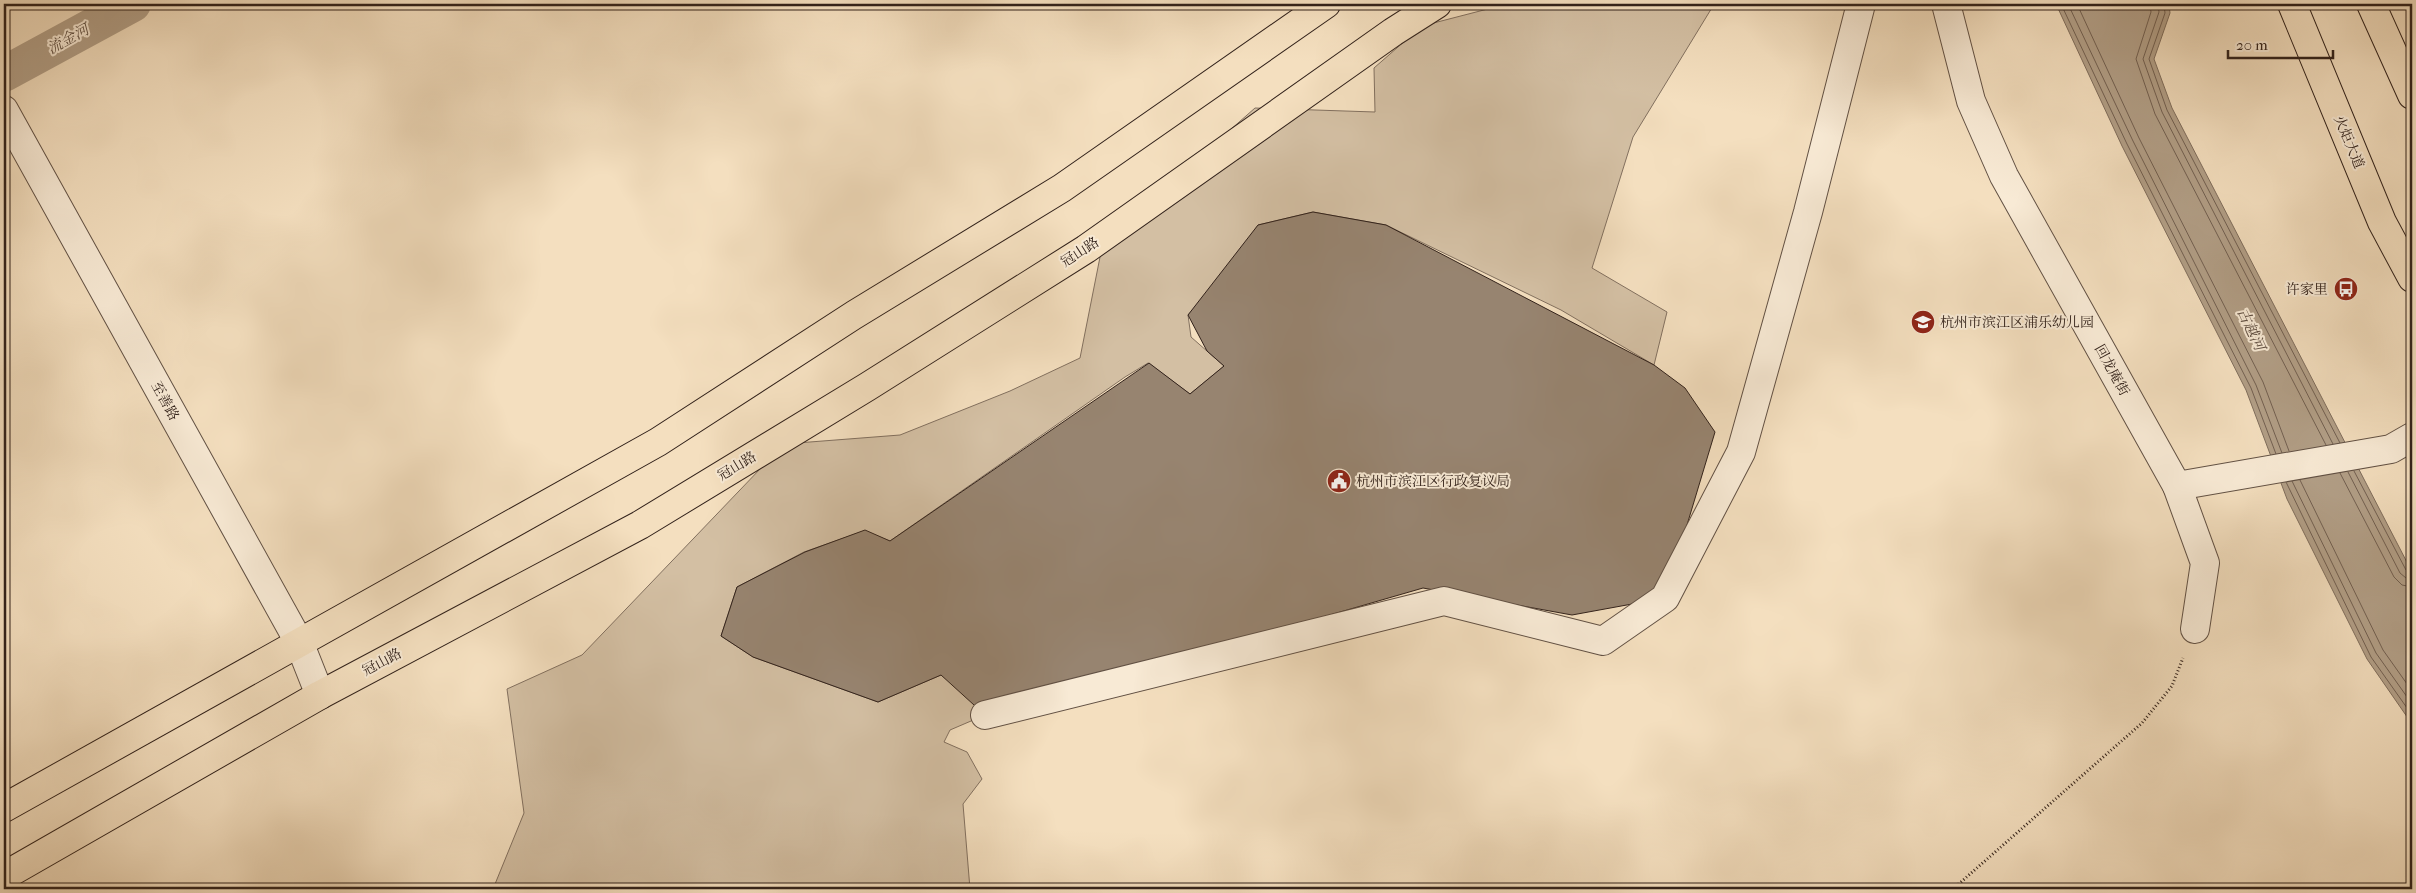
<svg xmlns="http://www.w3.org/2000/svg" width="2416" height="893" font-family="'IM FELL French Canon','Noto Serif SC',serif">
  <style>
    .green { fill: #d3bfa3; stroke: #82705f }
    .water { fill: #b29f87; stroke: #7f6d5c }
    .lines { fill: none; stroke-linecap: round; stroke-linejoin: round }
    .shore { stroke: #726051; stroke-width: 1 }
    .canal { stroke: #b29f87; stroke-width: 36 }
    .building { fill: #978470; stroke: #32221b }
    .minor-casing { stroke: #625144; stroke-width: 30 }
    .tertiary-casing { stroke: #625144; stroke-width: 30 }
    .primary-casing { stroke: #32221b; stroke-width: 30 }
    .path { stroke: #32221b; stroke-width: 3; stroke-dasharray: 1 2.5; stroke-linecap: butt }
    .minor { stroke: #f8ead5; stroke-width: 28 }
    .tertiary { stroke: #f8ead5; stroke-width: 28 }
    .primary { stroke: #f4dfbf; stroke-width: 28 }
    .labels { text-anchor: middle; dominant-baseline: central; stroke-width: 4; stroke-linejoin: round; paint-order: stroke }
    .street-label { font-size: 14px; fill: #32221b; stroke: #f8ead5 }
    .poi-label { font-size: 14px; fill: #32221b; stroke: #f8ead5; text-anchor: start }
    .water-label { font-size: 15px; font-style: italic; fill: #5f4e41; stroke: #f8ead5 }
  </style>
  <rect width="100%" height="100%" fill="#f4dfbf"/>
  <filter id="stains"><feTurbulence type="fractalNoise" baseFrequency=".004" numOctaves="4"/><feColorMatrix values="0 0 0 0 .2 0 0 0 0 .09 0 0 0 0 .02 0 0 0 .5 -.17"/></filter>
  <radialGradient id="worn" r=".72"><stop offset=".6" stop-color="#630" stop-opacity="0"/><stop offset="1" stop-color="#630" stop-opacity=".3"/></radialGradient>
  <polygon class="green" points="1507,4 1711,4 1713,6 1633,137 1592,268 1667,312 1654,365 1561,310 1386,225 1313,212 1258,225 1227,272 1188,315 1191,337 1224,366 1190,394 1148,363 1125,377 890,541 864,531 804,552 737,587 721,636 753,657 878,702 941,675 962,687 985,715 950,730 944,742 967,752 982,779 963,804 970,889 493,889 524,813 507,689 582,655 784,444 900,435 1010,391 1080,358 1103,242 1255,108 1375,112 1374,68 1422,26"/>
  <polygon class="water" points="2056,4 2169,4 2170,13 2154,59 2172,108 2412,572 2412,724 2367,659 2287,499 2246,390 2122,146"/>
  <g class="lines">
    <g class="shore">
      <polyline points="2061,4 2127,144 2251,388 2276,454"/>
      <polyline points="2068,4 2133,141 2256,385 2282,453"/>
      <polyline points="2077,4 2139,138 2263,382 2289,451"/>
      <polyline points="2150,4 2151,12 2136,59 2155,114 2326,445"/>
      <polyline points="2158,4 2159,12 2143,59 2162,112 2333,444"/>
      <polyline points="2164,4 2165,13 2149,59 2167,110 2340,443"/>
      <polyline points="2354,471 2406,570 2412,573"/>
      <polyline points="2348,472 2400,573 2406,578 2412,579"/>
      <polyline points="2340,473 2394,577 2402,585 2412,587"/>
      <polyline points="2300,480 2383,650 2412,691"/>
      <polyline points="2292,481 2376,653 2412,704"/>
      <polyline points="2286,482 2371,657 2412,715"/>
    </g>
    <polyline class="canal" points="4,74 133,4"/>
  </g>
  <polygon class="building" points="1313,212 1386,225 1654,365 1685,388 1715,432 1665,598 1572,615 1423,588 985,715 941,675 878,702 753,657 721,636 737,587 805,552 865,530 890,541 1149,363 1190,394 1224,366 1207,351 1188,315 1258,225"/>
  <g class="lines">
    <g class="minor-casing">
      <g id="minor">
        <polyline points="1946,4 1971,101 2004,176 2177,486 2391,449 2412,437"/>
        <polyline points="2177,486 2205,563 2195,629"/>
        <polyline points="985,715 1444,601 1603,641 1665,598 1741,452 1808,212 1861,4"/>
      </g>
    </g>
    <g class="tertiary-casing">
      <polyline id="tertiary" points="4,110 299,642 320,695"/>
    </g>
    <g class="primary-casing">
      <g id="primary">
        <polyline points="2292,4 2382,222 2412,278"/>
        <polyline points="2371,4 2412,95"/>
        <polyline points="4,808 658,442 854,315 1062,188 1326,4"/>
        <polyline points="4,876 320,695 640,525 867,387 1086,249 1393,32 1437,4"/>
      </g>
    </g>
    <polyline class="path" points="1953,889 2142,723 2172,686 2183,658"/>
    <use href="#minor" class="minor"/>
    <use href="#tertiary" class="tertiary"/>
    <use href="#primary" class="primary"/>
  </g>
  <defs>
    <g id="bus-disc" transform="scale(1.25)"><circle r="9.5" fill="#8f2418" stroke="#f8ead5"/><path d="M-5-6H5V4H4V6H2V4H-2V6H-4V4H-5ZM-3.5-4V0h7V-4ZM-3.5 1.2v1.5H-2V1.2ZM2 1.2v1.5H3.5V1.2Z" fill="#fff"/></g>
    <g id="school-disc" transform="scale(1.25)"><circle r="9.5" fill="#8f2418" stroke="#f8ead5"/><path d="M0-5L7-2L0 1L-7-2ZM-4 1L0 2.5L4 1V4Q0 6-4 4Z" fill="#fff"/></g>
    <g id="civic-disc" transform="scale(1.25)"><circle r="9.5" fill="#8f2418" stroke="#f8ead5"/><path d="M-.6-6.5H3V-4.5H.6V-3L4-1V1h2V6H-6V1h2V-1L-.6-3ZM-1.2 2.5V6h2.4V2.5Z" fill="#fff"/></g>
  </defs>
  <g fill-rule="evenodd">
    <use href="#bus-disc" x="2346" y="289"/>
    <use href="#school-disc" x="1923" y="322"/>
    <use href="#civic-disc" x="1339" y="481"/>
  </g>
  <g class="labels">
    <g class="street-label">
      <text transform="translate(2349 142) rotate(67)">火炬大道</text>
      <text transform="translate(1080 252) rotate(-33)">冠山路</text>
      <text transform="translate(2112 370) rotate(61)">回龙庵街</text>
      <text transform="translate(165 401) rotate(61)">至善路</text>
      <text transform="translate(737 466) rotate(-31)">冠山路</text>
      <text transform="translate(382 662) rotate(-28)">冠山路</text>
    </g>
    <g class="poi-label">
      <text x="2328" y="289" text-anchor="end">许家里</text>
      <text x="1940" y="322">杭州市滨江区浦乐幼儿园</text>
      <text x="1356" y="481">杭州市滨江区行政复议局</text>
    </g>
    <g class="water-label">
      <text transform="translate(68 39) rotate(-29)">流金河</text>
      <text transform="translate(2251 329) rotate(65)">古越河</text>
    </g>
  </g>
  <rect width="2416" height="893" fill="none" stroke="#f4dfbf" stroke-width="20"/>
  <rect x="5" y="5" width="2406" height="883" fill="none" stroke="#32221b" stroke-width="2.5"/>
  <rect x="10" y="10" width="2396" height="873" fill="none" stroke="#32221b"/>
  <path d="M2228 50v8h105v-8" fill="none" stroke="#32221b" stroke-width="2.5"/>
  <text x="2236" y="50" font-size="15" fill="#32221b" stroke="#f8ead5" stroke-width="4" paint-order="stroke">20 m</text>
  <rect width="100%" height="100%" filter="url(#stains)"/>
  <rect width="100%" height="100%" fill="url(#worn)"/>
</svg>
